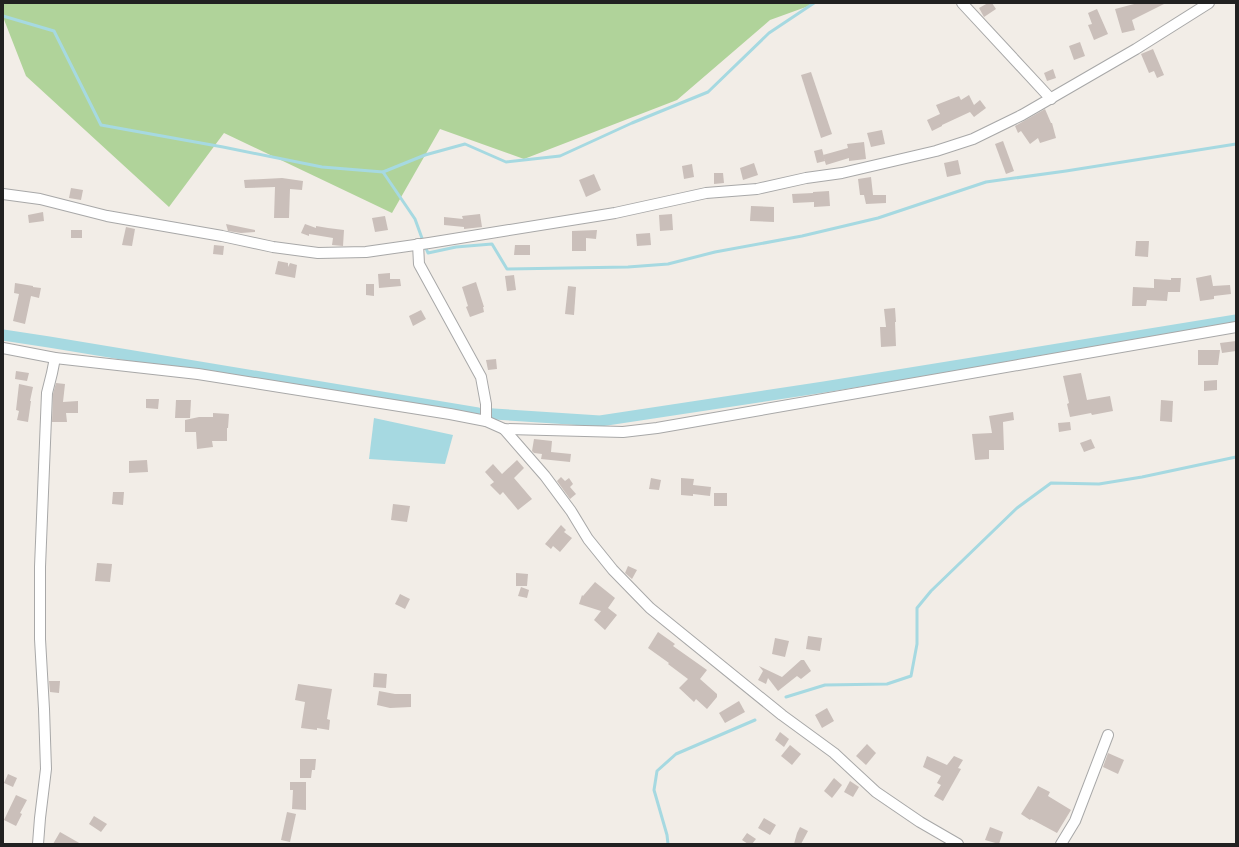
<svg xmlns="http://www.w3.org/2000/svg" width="1239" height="847" font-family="'PT Sans',sans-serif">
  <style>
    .forest { fill: #b0d39a }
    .water { fill: #a6d9e1 }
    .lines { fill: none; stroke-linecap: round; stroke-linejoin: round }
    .stream { stroke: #a6d9e1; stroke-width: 3 }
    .canal { stroke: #a6d9e1; stroke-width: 11 }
    .building { fill: #cabfba }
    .street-casing { stroke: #a8a8a8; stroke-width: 12 }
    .street { stroke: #fff; stroke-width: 10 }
  </style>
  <rect width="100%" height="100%" fill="#f2ede7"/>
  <polygon class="forest" points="3,3 817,3 770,20 677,100 524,159 440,129 392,213 224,133 169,207 26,76 3,17"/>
  <polygon class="water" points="374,418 453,435 445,464 369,459"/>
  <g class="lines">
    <g class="stream">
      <polyline points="3,16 54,31 101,125 223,147 322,167 383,172 425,155 465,144 506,162 560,156 632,123 708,92 769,33 814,3"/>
      <polyline points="383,172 415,219 423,241"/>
      <polyline points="425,246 428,253 456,247 492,244 507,269 628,267 668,264 715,252 802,236 878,218 986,182 1066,171 1236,144"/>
      <polyline points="786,697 825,685 887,684 911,676 917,644 917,608 931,591 1017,508 1051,483 1099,484 1142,477 1236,457"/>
      <polyline points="668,844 667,835 654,790 657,771 676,754 755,720"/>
    </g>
    <polyline class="canal" points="3,335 49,342 478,413 600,421 824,387 1236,320"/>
  </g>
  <g class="building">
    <polygon points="988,3 992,3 996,9 984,17 979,8"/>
    <polygon points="1138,3 1166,3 1132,20 1135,30 1122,33 1115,9"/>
    <polygon points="1097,9 1108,34 1094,40 1088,25 1092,24 1088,13"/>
    <polygon points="1080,42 1085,56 1074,60 1069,46"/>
    <polygon points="1153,49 1164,75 1157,78 1154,71 1149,73 1141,54"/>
    <polygon points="1053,69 1056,78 1047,81 1044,73"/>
    <polygon points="811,72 832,134 821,138 801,75"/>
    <polygon points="969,95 974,105 980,100 986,108 974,117 970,112 942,125 942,126 932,131 927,120 940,114 936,105 959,96 961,100"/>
    <polygon points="1045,109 1051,123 1052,123 1056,138 1040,143 1038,138 1030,144 1021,131 1018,133 1015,126"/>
    <polygon points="882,130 885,144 871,147 867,133"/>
    <polygon points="1003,141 1014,171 1006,174 995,144"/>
    <polygon points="864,142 866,159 849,161 849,158 826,165 823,155 848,148 847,144"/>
    <polygon points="822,149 825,161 817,163 814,151"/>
    <polygon points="958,160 961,174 947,177 944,163"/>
    <polygon points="754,163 758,175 743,180 740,168"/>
    <polygon points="692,164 694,177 684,179 682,166"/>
    <polygon points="714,173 723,173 724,183 714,184"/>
    <polygon points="594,174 601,190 586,197 579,180"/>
    <polygon points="871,177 873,195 886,195 886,203 866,204 864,195 860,195 858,179"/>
    <polygon points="282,178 303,181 302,190 290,189 289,218 274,218 275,187 245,188 244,180"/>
    <polygon points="71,188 83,190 81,200 69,198"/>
    <polygon points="829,191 830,206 814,207 814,202 793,203 792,194 813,193 813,192"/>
    <polygon points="751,206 774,207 774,222 750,221"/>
    <polygon points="43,212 44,221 29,223 28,215"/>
    <polygon points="480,214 482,227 464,229 464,227 444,225 444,217 463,219 462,216"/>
    <polygon points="672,214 673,230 660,231 659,215"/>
    <polygon points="385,216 388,230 375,232 372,218"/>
    <polygon points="226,224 255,230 255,232 241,233 228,231"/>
    <polygon points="305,224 316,228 316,226 328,228 344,230 343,246 332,245 333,238 309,234 309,236 301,233"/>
    <polygon points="126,227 135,229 132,246 122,245"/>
    <rect x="71" y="230" width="11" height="8"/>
    <polygon points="597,230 596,239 586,238 586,251 572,251 572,231"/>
    <polygon points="650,233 651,245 637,246 636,234"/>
    <polygon points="1136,241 1149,241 1148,257 1135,256"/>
    <polygon points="214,245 224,246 223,255 213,254"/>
    <polygon points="515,245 530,245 530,255 514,255"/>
    <polygon points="278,261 288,263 288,267 290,263 297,265 295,278 275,274"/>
    <polygon points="390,273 390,279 400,279 401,286 379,288 378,274"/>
    <polygon points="514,275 516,290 507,291 505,276"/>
    <polygon points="1211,275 1213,286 1230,285 1231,294 1214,296 1214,299 1200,301 1196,278"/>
    <polygon points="1171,278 1181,278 1180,292 1168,292 1167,301 1147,300 1146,306 1132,306 1133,287 1154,288 1154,279 1171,280"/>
    <polygon points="476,282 484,307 483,307 484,312 470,317 466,307 468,306 462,287"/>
    <polygon points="15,283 33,286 33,287 41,288 39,298 31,296 25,324 13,321 19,294 14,293"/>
    <polygon points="366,284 374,284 374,296 366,295"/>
    <polygon points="568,286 576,287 574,315 565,314"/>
    <polygon points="895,308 896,322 895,322 896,346 881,347 880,327 886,327 884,309"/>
    <polygon points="421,310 426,319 413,326 409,316"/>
    <polygon points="1236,341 1236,351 1222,353 1220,343"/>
    <polygon points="1198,350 1220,350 1218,365 1198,365"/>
    <polygon points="496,359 497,369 488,370 486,360"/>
    <polygon points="16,371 29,373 27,381 15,379"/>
    <polygon points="1081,373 1087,400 1110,396 1113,411 1092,415 1091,413 1070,417 1067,404 1069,403 1063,376"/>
    <polygon points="1217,380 1217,390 1204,391 1204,381"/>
    <polygon points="56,383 65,384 63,402 78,401 78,413 66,413 67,422 52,422 53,394"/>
    <polygon points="19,384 33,387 30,401 31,401 28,422 17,420 19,411 16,410"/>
    <polygon points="146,399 159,399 158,409 146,408"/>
    <polygon points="176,400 191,400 190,418 175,418"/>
    <polygon points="1161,400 1173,401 1172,422 1160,421"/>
    <polygon points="1013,412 1014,420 1003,422 1004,450 989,450 989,459 975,460 972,434 992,433 989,416"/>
    <polygon points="213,413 229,414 228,428 227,428 227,441 212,441 213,447 197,449 196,432 185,432 185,420 199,417 213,417"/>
    <polygon points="1070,422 1071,430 1059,432 1058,423"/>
    <polygon points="534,439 552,441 551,452 571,454 570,462 541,459 542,454 534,453 532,451"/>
    <polygon points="1091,439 1095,448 1084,452 1080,443"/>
    <polygon points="147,460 148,472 129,473 129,461"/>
    <polygon points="517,460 524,468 514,478 532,499 518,510 503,492 500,495 490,485 494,482 485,472 493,464 502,474"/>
    <polygon points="561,477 565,481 569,478 573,484 570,487 576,494 570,499 557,481"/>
    <polygon points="651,478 661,480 659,490 649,489"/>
    <polygon points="681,478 694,479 693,485 711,487 710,496 693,494 693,496 681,495"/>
    <polygon points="113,492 124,492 123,505 112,504"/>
    <rect x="714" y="493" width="13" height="13"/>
    <polygon points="393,504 410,506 407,522 391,520"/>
    <polygon points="561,525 566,530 564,532 572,538 560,552 553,546 551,549 545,544"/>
    <polygon points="97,563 112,564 110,582 95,581"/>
    <polygon points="628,566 637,570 632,579 625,573"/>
    <polygon points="516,573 528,574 527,586 516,586"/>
    <polygon points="595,582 615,598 608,608 617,615 605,630 594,620 601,611 579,604 582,595 583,596"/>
    <polygon points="521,587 529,590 527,598 518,596"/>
    <polygon points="400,594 410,599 405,609 395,604"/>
    <polygon points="658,632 675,644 673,646 707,670 700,679 717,694 717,697 707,709 696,699 694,702 679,688 688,679 668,664 669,663 648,648"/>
    <polygon points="808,636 822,638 820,651 806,649"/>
    <polygon points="775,638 789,641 785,657 772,654"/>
    <polygon points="801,660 804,660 811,671 801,679 797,676 778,691 768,678 766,684 758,680 763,671 759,666 782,677"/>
    <polygon points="374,673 387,674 386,688 373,687"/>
    <polygon points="49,681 60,681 59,693 50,692"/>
    <polygon points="298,684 332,689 327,719 330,720 329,730 317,728 317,730 301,728 305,702 295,700"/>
    <polygon points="379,691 395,694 411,694 411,707 390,708 377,705"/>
    <polygon points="739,701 745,712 725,723 719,713"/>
    <polygon points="827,708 834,721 822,728 815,715"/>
    <polygon points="780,732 789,739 784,747 775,740"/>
    <polygon points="867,744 876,753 866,765 856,756"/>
    <polygon points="790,745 801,754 792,765 781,756"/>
    <polygon points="1108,753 1124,760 1118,774 1103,767"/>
    <polygon points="927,756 947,765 954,756 963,760 958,768 961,769 943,801 934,796 941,785 937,783 941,776 923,767"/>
    <polygon points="300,759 316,759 315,770 312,770 311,778 300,778"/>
    <polygon points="8,774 17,778 13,787 4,783"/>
    <polygon points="834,778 842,785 832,798 824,791"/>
    <polygon points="850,781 859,787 853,797 844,792"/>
    <polygon points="290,782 306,782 306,810 292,809 293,790 290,790"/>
    <polygon points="1038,786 1050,792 1048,796 1071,810 1057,833 1031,819 1030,820 1021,814 1031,798"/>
    <polygon points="16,795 27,800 20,813 22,814 16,826 4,820"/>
    <polygon points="287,812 296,814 290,842 281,840"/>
    <polygon points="94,816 107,824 101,832 89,824"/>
    <polygon points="764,818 776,825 770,835 758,828"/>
    <polygon points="800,827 808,831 801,844 794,844 797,833"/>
    <polygon points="990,827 1003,832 999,844 985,840"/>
    <polygon points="60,832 81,844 53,844"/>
    <polygon points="747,833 756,839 752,844 748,844 742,840"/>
  </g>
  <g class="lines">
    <g class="street-casing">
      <g id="street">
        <polyline points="962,3 1051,99"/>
        <polyline points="3,194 40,199 107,216 222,236 273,247 318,253 366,252 429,243 615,213 706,193 757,189 806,178 842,173 936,151 973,139 1022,115 1136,49 1209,3"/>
        <polyline points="418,244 419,264 481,377 486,404 486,421"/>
        <polyline points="3,348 55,358 198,374 450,414 486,421 504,429 623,432 657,428 1236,327"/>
        <polyline points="504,429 545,476 571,511 588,539 613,570 650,608 782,715 834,753 876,792 920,822 958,844"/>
        <polyline points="38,844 40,818 46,769 44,709 40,639 40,567 47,393 52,373 55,358"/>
        <polyline points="1061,844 1075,821 1108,735"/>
      </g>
    </g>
    <use href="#street" class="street"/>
  </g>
  <rect width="1239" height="847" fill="none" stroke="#212121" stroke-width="8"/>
</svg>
